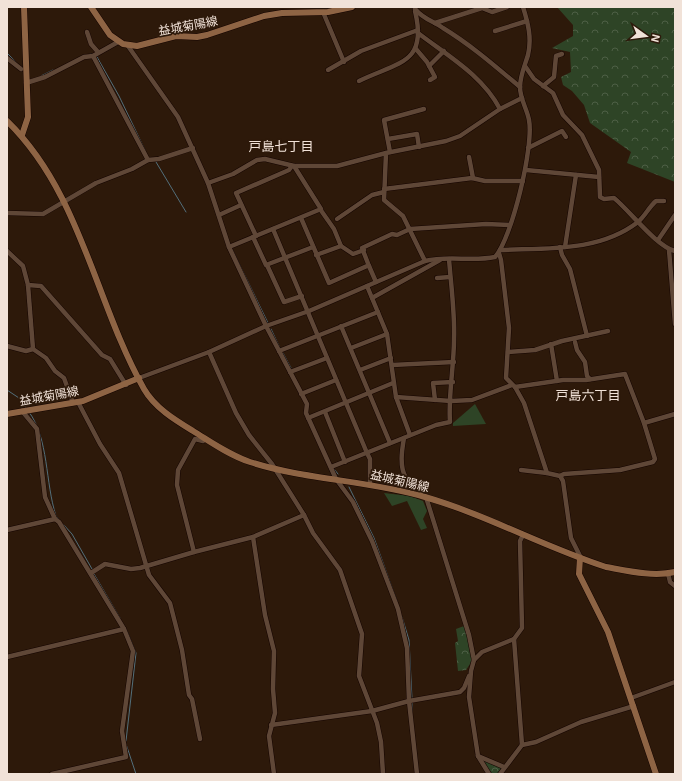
<svg xmlns="http://www.w3.org/2000/svg" width="682" height="781" font-family="'Exo 2','Noto Sans JP',sans-serif">
  <style>
    .green { fill: #2e4426 }
    .forest { fill: url(#forest-crowns) }
    .lines { fill: none; stroke-linecap: round; stroke-linejoin: round }
    .stream { stroke: #526e7a; stroke-width: 1 }
    .street-casing { stroke: #140400; stroke-width: 5.5 }
    .secondary-casing { stroke: #140400; stroke-width: 7 }
    .street { stroke: #5f4737; stroke-width: 4.5 }
    .secondary { stroke: #8e6444; stroke-width: 6 }
    .labels { text-anchor: middle; dominant-baseline: central; stroke-width: 3.5; stroke-linejoin: round; paint-order: stroke }
    .street-label { font-size: 12px; fill: #f1e2d8; stroke: #2d190a }
    .neighbourhood-label { font-size: 13px; fill: #f1e2d8; stroke: #2d190a }
  </style>
  <defs>
    <pattern id="forest-crowns" width="20" height="18" patternUnits="userSpaceOnUse"><rect width="20" height="18" fill="#2e4426"/><path d="M2 6a3 3 0 1 1 6 0M12 15a3 3 0 1 1 6 0" fill="none" stroke="#4d5f45"/></pattern>
  </defs>
  <rect width="100%" height="100%" fill="#2d190a"/>
  <g class="green">
    <polygon points="475,404 486,424 453,426 453,423"/>
    <polygon points="384,493 410,496 423,501 427,511 423,519 427,528 421,530 407,501 392,506"/>
  </g>
  <g class="forest">
    <polygon points="557,7 675,7 675,182 627,163 631,152 590,123 584,105 572,91 563,85 561,77 571,72 570,52 552,48 573,36 573,25"/>
    <polygon points="464,626 474,658 466,670 458,671 455,643 458,641 456,629"/>
    <polygon points="481,758 503,768 499,774 492,774"/>
  </g>
  <g class="lines">
    <g class="stream">
      <polyline points="7,53 18,64"/>
      <polyline points="85,55 93,54"/>
      <polyline points="97,57 119,96 145,150"/>
      <polyline points="41,76 53,70"/>
      <polyline points="156,162 186,212"/>
      <polyline points="232,249 268,323"/>
      <polyline points="271,329 280,348"/>
      <polyline points="283,353 291,368"/>
      <polyline points="7,390 19,398 26,408"/>
      <path d="M29,412c20,27 16,70 27,104l3,3"/>
      <polyline points="334,469 338,474"/>
      <polyline points="349,487 374,538 397,601"/>
      <polyline points="62,523 72,534 92,569"/>
      <polyline points="94,574 120,618"/>
      <polyline points="402,617 409,640 412,699"/>
      <polyline points="412,703 412,712"/>
      <polyline points="126,741 136,653 127,631"/>
      <polyline points="126,744 136,774"/>
    </g>
    <g class="street-casing">
      <g id="street">
        <path d="M415,9c8,10 18,12 28,19 28,17 52,38 77,59"/>
        <polyline points="323,12 344,62"/>
        <polyline points="435,23 482,8 492,12 507,7"/>
        <polyline points="495,31 527,21"/>
        <polyline points="87,32 91,44 98,52"/>
        <path d="M418,33c30,23 64,42 82,76"/>
        <polyline points="128,46 178,117 208,183 229,247 266,326 307,404 306,413 336,479 353,502 372,541 398,609 407,648 409,701 417,774"/>
        <polyline points="416,49 427,62 435,77 430,80"/>
        <polyline points="93,56 148,160"/>
        <polyline points="7,58 21,69"/>
        <polyline points="429,66 444,51"/>
        <path d="M525,66l9,13 19,14 10,22 19,20 17,35 1,27 4,2 10,-1c16,13 43,49 61,53"/>
        <polyline points="328,70 361,51 418,30"/>
        <path d="M359,81c39,-19 69,-17 56,-70"/>
        <polyline points="26,83 45,77 84,57 93,56 118,42"/>
        <polyline points="543,86 554,77 556,56 562,54"/>
        <polyline points="388,139 417,134 419,147"/>
        <polyline points="528,148 562,131 566,137"/>
        <polyline points="390,152 384,120 424,109"/>
        <polyline points="386,153 384,200 403,216 425,261"/>
        <polyline points="469,157 473,178"/>
        <polyline points="526,170 599,177"/>
        <polyline points="208,183 233,174 257,160 265,159 294,166 337,166 386,153 446,141 460,136 500,109 522,98"/>
        <polyline points="384,189 472,178 485,181 523,181"/>
        <polyline points="320,209 334,229 341,246 353,254 364,250"/>
        <polyline points="7,213 43,214 96,183 132,169 148,160 159,159 193,148"/>
        <polyline points="219,215 241,205"/>
        <polyline points="301,218 329,283 367,266 369,266 376,282"/>
        <polyline points="337,219 372,195 384,192"/>
        <polyline points="273,229 367,453 370,459 370,484"/>
        <polyline points="256,236 236,193 289,170 292,166"/>
        <polyline points="253,237 266,265 313,247"/>
        <polyline points="658,240 675,215"/>
        <polyline points="229,247 321,209 294,166"/>
        <polyline points="560,247 562,255 570,269 587,336"/>
        <polyline points="565,247 576,175"/>
        <path d="M500,250c48,-2 99,2 138,-28 7,-6 11,-15 18,-21h8"/>
        <polyline points="669,250 675,324"/>
        <polyline points="7,251 23,266 28,285 41,286 102,355 110,359 126,385"/>
        <polyline points="499,253 501,260 509,328 506,378 515,387 524,403 547,473 560,476 563,481 571,538 581,558"/>
        <polyline points="316,255 341,246"/>
        <polyline points="267,265 284,302 302,296"/>
        <polyline points="369,266 362,248 392,234 397,235 410,229 486,224 510,225"/>
        <polyline points="437,278 450,277"/>
        <polyline points="28,285 33,349"/>
        <polyline points="367,286 387,334 396,397 410,435"/>
        <polyline points="372,298 440,260"/>
        <polyline points="341,326 390,443"/>
        <polyline points="575,342 577,350 585,362 587,376 590,379"/>
        <polyline points="551,344 557,381"/>
        <polyline points="7,346 26,351 33,349 46,358 55,371 64,378 73,403"/>
        <polyline points="351,348 387,334"/>
        <polyline points="279,351 378,312"/>
        <polyline points="209,352 236,413 249,435 272,464 304,515 313,533 340,570 362,634 359,676 377,723 381,742 383,774"/>
        <polyline points="508,352 535,350 562,341 608,331"/>
        <polyline points="392,365 454,362"/>
        <polyline points="360,370 391,358"/>
        <polyline points="290,372 327,358"/>
        <path d="M139,378l70,-26 57,-26 43,-15 116,-50c23,-6 47,1 70,-4 17,-19 39,-111 34,-137 -2,-11 -9,-21 -9,-33 0,-11 5,-22 8,-32 4,-17 0,-32 -5,-48"/>
        <polyline points="515,387 563,380 586,380 625,374 644,423 675,414"/>
        <polyline points="301,394 336,380"/>
        <polyline points="396,397 451,401 472,400 512,385"/>
        <polyline points="435,400 433,383 453,382"/>
        <polyline points="78,402 100,444 119,473 149,575 170,603 182,650 189,695 192,699 200,739"/>
        <polyline points="22,411 37,429 45,497 55,519 59,522 124,629 133,651 122,731 126,757 52,774"/>
        <polyline points="325,412 345,462"/>
        <polyline points="308,418 393,383"/>
        <path d="M404,438c-2,12 -5,28 2,40 6,9 11,4 16,18"/>
        <path d="M331,467l105,-42 14,-3c-2,-25 4,-56 4,-83 1,-26 -3,-54 -5,-80"/>
        <polyline points="521,470 547,473"/>
        <polyline points="560,476 564,474 620,470 653,462 655,459 644,423"/>
        <polyline points="426,497 469,635 474,660 471,671 469,697 478,756 504,767"/>
        <polyline points="7,530 55,519"/>
        <polyline points="253,537 265,615 274,651 273,689 275,713 269,736 274,774"/>
        <polyline points="194,552 177,485 178,470 195,439 203,441 204,438"/>
        <polyline points="91,573 105,564 131,569 140,568 194,552 253,537 304,515"/>
        <polyline points="668,573 670,582 675,586"/>
        <polyline points="514,639 522,745"/>
        <polyline points="7,657 124,629"/>
        <polyline points="474,660 482,652 514,639 522,628 520,541 523,535"/>
        <polyline points="631,698 675,682"/>
        <polyline points="271,725 372,711 409,701 460,692 464,688 469,676"/>
        <polyline points="478,756 489,774"/>
        <polyline points="500,774 522,745 536,742 581,722 634,706"/>
      </g>
    </g>
    <g class="secondary-casing">
      <g id="secondary">
        <polyline points="91,7 110,35 123,44 137,46 176,36 197,37 207,35 264,16 282,13 328,12 352,7"/>
        <path d="M7,121c74,72 88,181 137,268 11,19 31,31 49,42 18,11 36,24 57,31 56,18 117,18 175,35 62,18 119,50 181,70 22,4 47,10 69,5"/>
        <polyline points="22,135 28,117 24,7"/>
        <polyline points="7,414 83,401 139,378"/>
        <polyline points="580,558 579,574 608,632 656,774"/>
      </g>
    </g>
    <use href="#street" class="street"/>
    <use href="#secondary" class="secondary"/>
  </g>
  <g class="labels">
    <g class="street-label">
      <text transform="translate(188 25) rotate(-10)">益城菊陽線</text>
      <text transform="translate(49 395) rotate(-10)">益城菊陽線</text>
      <text transform="translate(400 480) rotate(13)">益城菊陽線</text>
    </g>
    <g class="neighbourhood-label">
      <text x="281" y="146">戸島七丁目</text>
      <text x="588" y="395">戸島六丁目</text>
    </g>
  </g>
  <rect width="682" height="781" fill="none" stroke="#f1e2d8" stroke-width="16"/>
  <g transform="translate(646 36) rotate(104)" stroke="#2d190a" stroke-width="3" paint-order="stroke">
  <path d="M0-3L7 15L0 10L-7 15Z" fill="#f1e2d8"/>
  <text y="-6" font-size="11" font-weight="bold" text-anchor="middle" fill="#f1e2d8">N</text>
  </g>
</svg>
